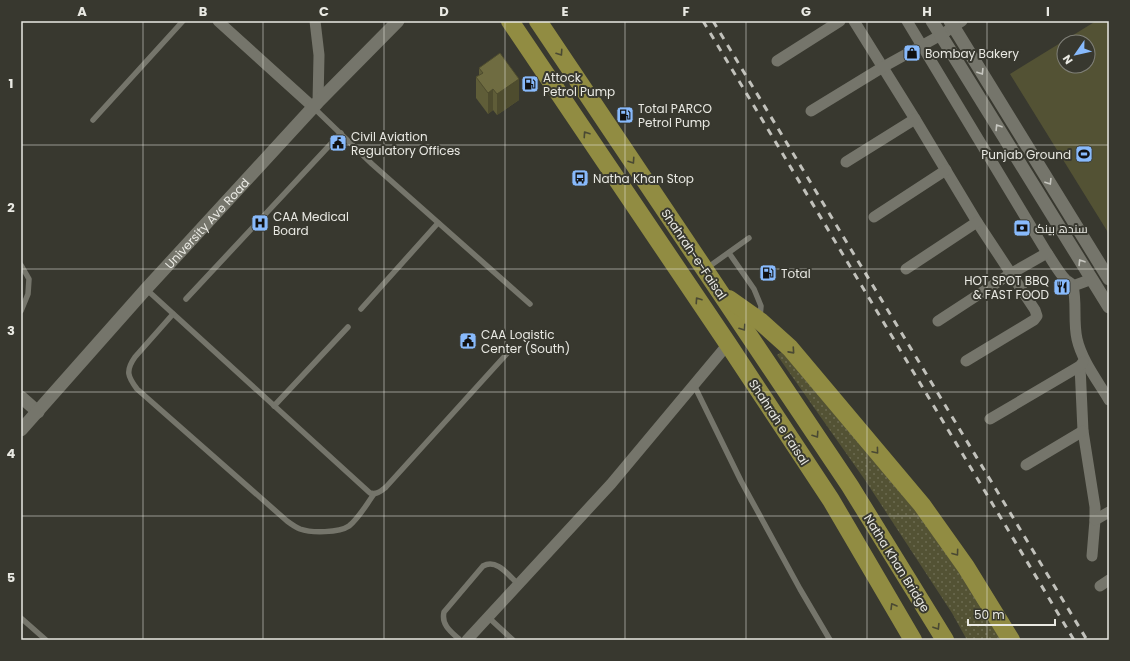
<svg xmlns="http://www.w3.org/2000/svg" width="1130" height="661" font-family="Poppins,Cairo,sans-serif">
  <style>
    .grass { fill: url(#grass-dots) }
    .park { fill: #535234; fill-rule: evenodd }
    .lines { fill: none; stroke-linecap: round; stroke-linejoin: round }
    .service { stroke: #75756b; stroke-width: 5.5 }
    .minor { stroke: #75756b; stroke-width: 11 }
    .tertiary { stroke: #75756b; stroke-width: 13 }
    .trunk { stroke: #918c42; stroke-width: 18 }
    .rail { stroke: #c1c1bb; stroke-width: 3; stroke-dasharray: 7 7; stroke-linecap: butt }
    .wall { fill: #5f5d38 }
    .shaded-wall { fill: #4e4c2e }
    .building { fill: #6f6c41; stroke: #4e4c2e }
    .oneway { stroke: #4a4933 }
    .oneway2 { stroke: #c6c6bf }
    .grid { fill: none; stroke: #e9e9e3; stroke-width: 1; stroke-opacity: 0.55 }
    .labels { text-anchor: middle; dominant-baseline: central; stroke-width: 4; stroke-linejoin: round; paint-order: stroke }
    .poi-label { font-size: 12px; fill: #e9e9e3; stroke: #38382f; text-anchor: start }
    .street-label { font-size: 12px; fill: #e9e9e3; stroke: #38382f }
    .neatline { fill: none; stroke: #e9e9e3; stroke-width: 1.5 }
    .grid-label { font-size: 13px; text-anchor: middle; font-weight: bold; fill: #e9e9e3 }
  </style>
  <defs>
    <pattern id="grass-dots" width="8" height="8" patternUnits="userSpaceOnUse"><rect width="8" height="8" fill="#535234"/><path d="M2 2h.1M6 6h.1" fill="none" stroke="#6c6b51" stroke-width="1.8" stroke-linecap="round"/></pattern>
  </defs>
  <rect width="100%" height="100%" fill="#38382f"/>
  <polygon class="grass" points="785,350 964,571 1005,640 967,640 952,613 865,480 777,355"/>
  <path class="park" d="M1096,21h13v213l-99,-160zM1064,42h24v24h-24z"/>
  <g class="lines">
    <g class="service">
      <polyline points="314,108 372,164 530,304"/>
      <polyline points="93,120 183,21"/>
      <polyline points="729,253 754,289 761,306 760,317"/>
      <polyline points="21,265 29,279 28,294 21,311"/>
      <polyline points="707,268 749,238"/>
      <path d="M146,289l224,204c7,2 11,-2 16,-6l126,-139"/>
      <polyline points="186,299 341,133"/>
      <polyline points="361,309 438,223"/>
      <path d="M173,314l-38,43c-10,14 -7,20 2,32l150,132c4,3 8,6 13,8 11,4 39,4 49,-3 10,-8 17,-21 25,-32"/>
      <polyline points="694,385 741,481 800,589 830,640"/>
      <polyline points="274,406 348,327"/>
      <polyline points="488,617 513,640"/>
      <polyline points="21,618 46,640"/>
      <path d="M460,640c-9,-8 -19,-15 -16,-28l39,-46c14,-8 26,10 35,18"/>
    </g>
    <g class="minor">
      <polyline points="218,21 313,107"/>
      <polyline points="315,21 319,55 318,102"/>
      <polyline points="854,21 915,119 977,222 1035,310 1037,316 1034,320 966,361"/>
      <path d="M907,21l140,232c5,7 12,20 19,27 3,2 5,2 7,6l19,-7"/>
      <polyline points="777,61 840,21"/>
      <polyline points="811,111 883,67 941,35 962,21"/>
      <polyline points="846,162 915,119"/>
      <polyline points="874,217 946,170"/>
      <polyline points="906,269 977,222"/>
      <path d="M1073,286c4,17 0,35 4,53 5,22 21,42 32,61"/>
      <polyline points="938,321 1010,274 1047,253"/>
      <polyline points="1080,366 1083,431 1095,507 1095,520 1092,556"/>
      <polyline points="990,419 1080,366 1083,362"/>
      <polyline points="1026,465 1083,431"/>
      <polyline points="1095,520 1109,512"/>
      <polyline points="1100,586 1109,580"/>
      <polyline points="467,640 611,484 728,344"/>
    </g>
    <g class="tertiary">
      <polyline points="932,21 1109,307"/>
      <polyline points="950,21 1109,279"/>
      <polyline points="21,397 38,412"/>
      <path id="s1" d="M21,430l125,-141 172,-187 80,-81"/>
    </g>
    <g class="trunk">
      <polyline points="510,21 728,344 831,500 913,640"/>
      <polyline points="538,21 850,486 945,640"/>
      <polyline points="729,299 760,321 790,348 922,505 966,567 1011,640"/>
    </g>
    <g class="rail">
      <polyline points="703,21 1074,640"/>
      <polyline points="713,21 1087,640"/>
    </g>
  </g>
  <polygon class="wall" points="479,68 519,100 497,115 493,110 488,114 476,98 476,77 479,75"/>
  <g class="shaded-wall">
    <polygon points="519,79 519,100 497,115 497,94"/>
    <polygon points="493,89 493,110 488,114 488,93"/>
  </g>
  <polygon class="building" points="500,53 519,79 497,94 493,89 488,93 476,77 483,73 479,68"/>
  <defs><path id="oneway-chevron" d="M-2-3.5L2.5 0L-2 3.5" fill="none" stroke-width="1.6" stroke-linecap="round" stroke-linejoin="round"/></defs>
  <g class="oneway">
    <use href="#oneway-chevron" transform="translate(560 53) rotate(56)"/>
    <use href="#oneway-chevron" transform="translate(586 134) rotate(-124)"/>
    <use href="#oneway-chevron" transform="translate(632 161) rotate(56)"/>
    <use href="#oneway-chevron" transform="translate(698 300) rotate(-124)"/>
    <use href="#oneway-chevron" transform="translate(743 328) rotate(56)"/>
    <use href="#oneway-chevron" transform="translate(792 351) rotate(48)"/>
    <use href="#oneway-chevron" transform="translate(816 435) rotate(56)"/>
    <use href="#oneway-chevron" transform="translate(876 451) rotate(50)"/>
    <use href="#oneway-chevron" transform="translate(956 553) rotate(54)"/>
    <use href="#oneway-chevron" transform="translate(893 606) rotate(-121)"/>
    <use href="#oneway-chevron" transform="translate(937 627) rotate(58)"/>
  </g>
  <g class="oneway2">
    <use href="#oneway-chevron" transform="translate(981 72) rotate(58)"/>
    <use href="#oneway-chevron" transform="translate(998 127) rotate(-122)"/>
    <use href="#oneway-chevron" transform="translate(1049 182) rotate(58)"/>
    <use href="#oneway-chevron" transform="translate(1081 262) rotate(-122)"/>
  </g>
  <path class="grid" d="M143,21v619M263,21v619M384,21v619M505,21v619M625,21v619M746,21v619M867,21v619M987,21v619M21,145h1088M21,269h1088M21,392h1088M21,516h1088"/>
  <defs>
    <g id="shop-square" transform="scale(0.9)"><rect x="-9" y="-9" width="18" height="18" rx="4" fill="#88bafc" stroke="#38382f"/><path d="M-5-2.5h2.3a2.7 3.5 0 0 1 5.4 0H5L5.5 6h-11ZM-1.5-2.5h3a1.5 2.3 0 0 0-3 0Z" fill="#111"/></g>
    <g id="fuel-square" transform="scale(0.9)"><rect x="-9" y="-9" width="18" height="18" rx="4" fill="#88bafc" stroke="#38382f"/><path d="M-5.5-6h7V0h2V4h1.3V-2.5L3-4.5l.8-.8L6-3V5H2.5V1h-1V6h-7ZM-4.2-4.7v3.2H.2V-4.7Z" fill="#111"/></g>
    <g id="civic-square" transform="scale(0.9)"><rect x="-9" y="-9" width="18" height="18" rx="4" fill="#88bafc" stroke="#38382f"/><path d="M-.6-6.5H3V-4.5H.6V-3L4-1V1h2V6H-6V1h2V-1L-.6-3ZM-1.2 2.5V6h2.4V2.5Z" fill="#111"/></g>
    <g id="stadium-square" transform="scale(0.9)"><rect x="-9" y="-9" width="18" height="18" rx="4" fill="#88bafc" stroke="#38382f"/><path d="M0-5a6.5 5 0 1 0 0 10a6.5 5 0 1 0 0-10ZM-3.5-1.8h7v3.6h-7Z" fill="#111"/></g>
    <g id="bus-square" transform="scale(0.9)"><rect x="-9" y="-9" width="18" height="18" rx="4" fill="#88bafc" stroke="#38382f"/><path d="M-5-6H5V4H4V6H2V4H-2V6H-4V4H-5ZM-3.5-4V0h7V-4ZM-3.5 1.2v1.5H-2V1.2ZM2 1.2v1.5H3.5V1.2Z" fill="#111"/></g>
    <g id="hospital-square" transform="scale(0.9)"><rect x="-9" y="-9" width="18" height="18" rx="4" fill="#88bafc" stroke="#38382f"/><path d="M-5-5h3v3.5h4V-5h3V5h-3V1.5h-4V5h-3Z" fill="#111"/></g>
    <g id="bank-square" transform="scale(0.9)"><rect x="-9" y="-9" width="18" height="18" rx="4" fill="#88bafc" stroke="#38382f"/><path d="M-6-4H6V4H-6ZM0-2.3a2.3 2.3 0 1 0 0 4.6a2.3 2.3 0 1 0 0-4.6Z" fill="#111"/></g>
    <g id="restaurant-square" transform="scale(0.9)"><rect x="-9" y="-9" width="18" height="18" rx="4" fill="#88bafc" stroke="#38382f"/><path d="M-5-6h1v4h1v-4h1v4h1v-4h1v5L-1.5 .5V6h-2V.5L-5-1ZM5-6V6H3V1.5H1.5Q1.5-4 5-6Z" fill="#111"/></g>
  </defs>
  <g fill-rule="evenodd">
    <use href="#shop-square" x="912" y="53"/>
    <use href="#fuel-square" x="530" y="84"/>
    <use href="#fuel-square" x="625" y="115"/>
    <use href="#civic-square" x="338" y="143"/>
    <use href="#stadium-square" x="1084" y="154"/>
    <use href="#bus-square" x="580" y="178"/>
    <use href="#hospital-square" x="260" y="223"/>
    <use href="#bank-square" x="1022" y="228"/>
    <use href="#fuel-square" x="768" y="273"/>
    <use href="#restaurant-square" x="1062" y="287"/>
    <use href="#civic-square" x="468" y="341"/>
  </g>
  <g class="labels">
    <g class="poi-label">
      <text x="925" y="53">Bombay Bakery</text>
      <text x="543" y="77">Attock<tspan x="543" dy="14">Petrol Pump</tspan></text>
      <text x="638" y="108">Total PARCO<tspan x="638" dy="14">Petrol Pump</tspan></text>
      <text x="351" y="136">Civil Aviation<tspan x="351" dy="14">Regulatory Offices</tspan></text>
      <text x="1071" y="154" text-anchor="end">Punjab Ground</text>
      <text x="593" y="178">Natha Khan Stop</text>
      <text x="273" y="216">CAA Medical<tspan x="273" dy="14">Board</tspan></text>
      <text x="1035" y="228">سندھ بینک</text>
      <text x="781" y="273">Total</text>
      <text x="1049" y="280" text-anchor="end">HOT SPOT BBQ<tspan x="1049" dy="14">&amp; FAST FOOD</tspan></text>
      <text x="481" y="334">CAA Logistic<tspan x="481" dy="14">Center (South)</tspan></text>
    </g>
    <g class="street-label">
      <text stroke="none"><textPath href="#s1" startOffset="278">University Ave Road</textPath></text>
      <text transform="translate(694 254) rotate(56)">Shahrah-e-Faisal</text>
      <text transform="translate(779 422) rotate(57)">Shahrah e Faisal</text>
      <text transform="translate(897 563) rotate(58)">Natha Khan Bridge</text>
    </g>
  </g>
  <rect width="1130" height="661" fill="none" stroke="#38382f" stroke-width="44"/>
  <g transform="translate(1076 54) rotate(236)"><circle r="19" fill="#38382f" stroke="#7f7f77"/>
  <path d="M0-3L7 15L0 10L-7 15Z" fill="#88bafc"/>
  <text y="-6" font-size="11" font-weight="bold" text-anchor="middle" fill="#e9e9e3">N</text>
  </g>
  <path d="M968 619v6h87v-6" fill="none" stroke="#e9e9e3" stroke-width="2"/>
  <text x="974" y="619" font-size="12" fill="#e9e9e3" stroke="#38382f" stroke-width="3" paint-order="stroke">50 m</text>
  <rect x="22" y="22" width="1086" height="617" class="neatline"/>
  <g class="grid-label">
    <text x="82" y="16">A</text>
    <text x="203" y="16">B</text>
    <text x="324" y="16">C</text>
    <text x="444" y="16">D</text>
    <text x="565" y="16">E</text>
    <text x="686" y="16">F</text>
    <text x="806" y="16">G</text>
    <text x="927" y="16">H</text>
    <text x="1048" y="16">I</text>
    <text x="11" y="88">1</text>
    <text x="11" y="212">2</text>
    <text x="11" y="335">3</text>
    <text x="11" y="458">4</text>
    <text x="11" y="582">5</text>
  </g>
</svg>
